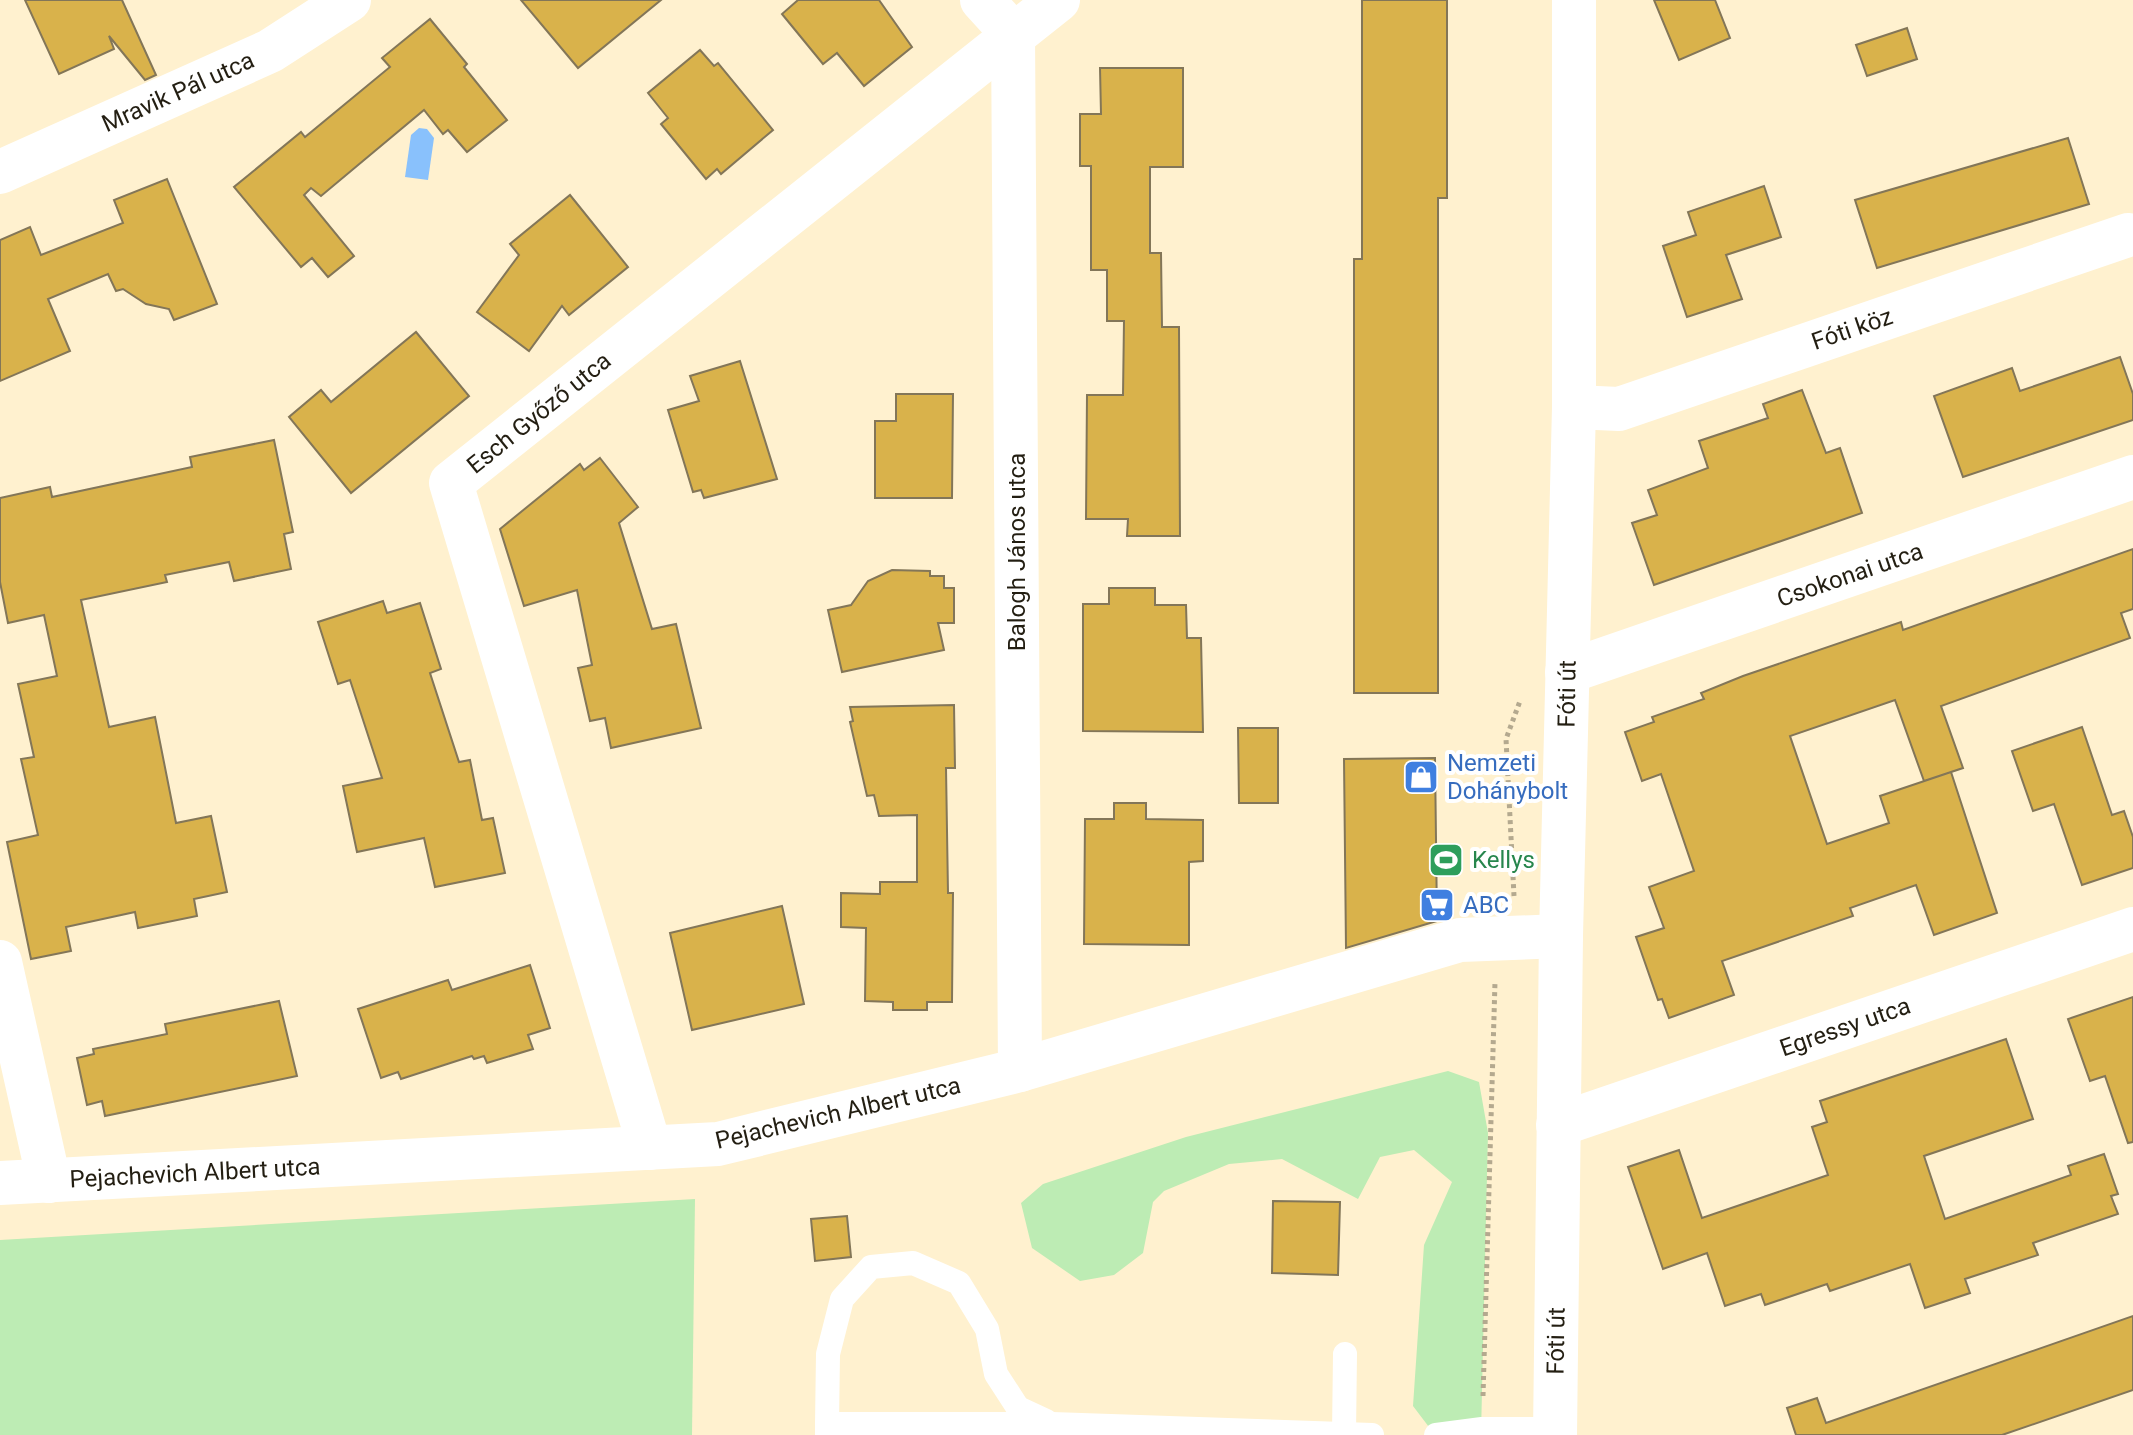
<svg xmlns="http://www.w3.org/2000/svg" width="2133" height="1435" font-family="Roboto,sans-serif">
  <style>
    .green { fill: #bdecb4 }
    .water { fill: #89c1fc }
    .building { fill: #d9b24b; stroke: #837658; stroke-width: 2 }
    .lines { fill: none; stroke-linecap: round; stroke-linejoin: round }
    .path { stroke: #b4a98f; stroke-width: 5; stroke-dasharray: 4 4; stroke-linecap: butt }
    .lane { stroke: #fff; stroke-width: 24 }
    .street { stroke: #fff; stroke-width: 44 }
    .secondary { stroke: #fff; stroke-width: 44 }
    .labels { text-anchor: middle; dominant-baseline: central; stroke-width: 8; stroke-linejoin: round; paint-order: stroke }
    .street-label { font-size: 24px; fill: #231e12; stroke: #fff }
    .shop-label { font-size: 24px; fill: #366cbe; stroke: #fff; text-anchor: start }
    .leisure-label { font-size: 24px; fill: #27864d; stroke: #fff; text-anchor: start }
  </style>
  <rect width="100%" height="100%" fill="#fff1cf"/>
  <g class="green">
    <polygon points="1448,1071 1479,1082 1488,1133 1481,1434 1435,1435 1413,1406 1424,1245 1452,1182 1414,1150 1380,1157 1358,1199 1282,1159 1229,1164 1164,1191 1153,1202 1143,1253 1114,1275 1080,1281 1032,1248 1021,1203 1043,1184 1186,1137"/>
    <polygon points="695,1199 692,1435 0,1435 0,1240"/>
  </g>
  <polygon class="water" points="419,128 427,129 434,138 428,180 405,177 411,135"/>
  <g class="building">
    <polygon points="25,0 122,0 156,75 145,80 109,36 114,49 59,74"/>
    <polygon points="521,0 661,0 578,68"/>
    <polygon points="798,0 879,0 912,47 864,86 837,53 823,64 782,14"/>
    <polygon points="1362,0 1447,0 1447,198 1438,198 1438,693 1354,693 1354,259 1362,259"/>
    <polygon points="1654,0 1715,0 1730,38 1679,60"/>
    <polygon points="430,19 467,64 464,67 507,120 467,152 448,130 443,134 424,110 321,196 311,188 304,195 354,256 328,277 312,258 301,267 234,187 301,132 305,137 390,67 382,58"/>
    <polygon points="1907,28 1917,59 1867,76 1856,45"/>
    <polygon points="700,50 714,66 718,63 773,130 721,174 717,169 706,179 661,124 668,118 648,93"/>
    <polygon points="1100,68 1183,68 1183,167 1150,167 1150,253 1161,253 1162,327 1179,327 1180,536 1127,536 1128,519 1086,519 1087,395 1123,395 1124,321 1107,321 1107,270 1091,270 1091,166 1080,166 1080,114 1101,114"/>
    <polygon points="2068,138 2089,204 1877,268 1855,200"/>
    <polygon points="167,179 217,304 174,320 169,309 146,304 123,289 116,291 108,274 48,299 70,351 0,381 0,240 30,227 41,255 123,223 114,200"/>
    <polygon points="1764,186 1781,237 1726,255 1742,299 1687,317 1663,246 1696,235 1688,212"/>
    <polygon points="570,195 628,267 569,315 562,306 529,351 477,312 519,255 510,244"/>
    <polygon points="416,332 469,396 351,493 289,417 321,390 331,402"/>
    <polygon points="2120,357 2133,394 2133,420 1963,477 1934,396 2012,368 2020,391"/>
    <polygon points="740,361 777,479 704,498 701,490 693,492 668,410 699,401 690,376"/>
    <polygon points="1802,390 1826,453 1840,448 1862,513 1654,585 1632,523 1657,515 1648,490 1708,468 1699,441 1768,418 1763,404"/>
    <polygon points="896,394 953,394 952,498 875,498 875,421 896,421"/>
    <polygon points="274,440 293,532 284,534 291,569 234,581 229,562 165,575 167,582 81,600 109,727 155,717 176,823 211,816 227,892 194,899 197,916 138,928 135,912 66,927 71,951 31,959 7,842 38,835 21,759 34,757 18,684 57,676 44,615 8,623 0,582 0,498 50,487 52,497 192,467 190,457"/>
    <polygon points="600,458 638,507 619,523 652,629 676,624 701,728 611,748 605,718 590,721 578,668 592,665 577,590 524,606 500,529 580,464 584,470"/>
    <polygon points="2133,549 2133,609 2121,613 2130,638 1941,706 1963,768 1924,781 1895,700 1790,736 1827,844 1889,823 1880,796 1951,772 1997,913 1934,935 1916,885 1850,908 1853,916 1722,961 1734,995 1669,1018 1662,999 1658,1000 1636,937 1664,928 1649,887 1694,871 1661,774 1642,781 1625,732 1654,722 1652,717 1704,699 1701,693 1743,676 1901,622 1903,630"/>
    <polygon points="892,570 930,571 930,576 944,576 944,588 954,588 954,623 938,623 944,650 842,672 828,610 851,605 868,581"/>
    <polygon points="1109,588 1155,588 1155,605 1186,605 1187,638 1201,638 1203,732 1083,731 1083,604 1109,604"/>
    <polygon points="383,601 387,613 420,603 441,669 430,673 459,762 470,760 482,820 493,818 505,873 435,887 424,838 357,852 343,786 382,778 350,680 338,684 318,622"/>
    <polygon points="954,705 955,768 946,768 948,893 953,893 952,1002 927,1002 927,1010 893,1010 893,1002 865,1001 866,928 841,927 841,893 880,894 880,882 917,882 917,815 879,816 874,795 867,796 850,722 853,721 850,707"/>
    <polygon points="2082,727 2112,815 2124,811 2133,837 2133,868 2082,885 2054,804 2033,811 2012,751"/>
    <polygon points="1238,728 1278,728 1278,803 1239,803"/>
    <polygon points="1435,758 1437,921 1346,948 1344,759"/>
    <polygon points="1114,803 1146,803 1146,819 1203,820 1203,861 1189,862 1189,945 1084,944 1085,819 1114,819"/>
    <polygon points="782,906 804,1004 692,1030 670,933"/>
    <polygon points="530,965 550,1028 528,1035 533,1049 487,1063 484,1056 474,1059 472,1056 401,1079 398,1072 381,1078 358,1009 448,980 452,990"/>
    <polygon points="2133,997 2133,1142 2128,1143 2105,1076 2090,1081 2068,1019"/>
    <polygon points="279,1001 297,1076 105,1116 102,1101 87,1105 77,1058 94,1054 93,1049 167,1034 165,1024"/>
    <polygon points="2006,1039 2033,1119 1924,1156 1945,1219 2071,1175 2068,1166 2104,1154 2118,1194 2111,1196 2118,1214 2033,1243 2038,1255 1965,1279 1970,1293 1925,1308 1910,1264 1830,1291 1827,1284 1765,1305 1761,1294 1725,1306 1707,1253 1663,1269 1628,1167 1679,1150 1702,1218 1828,1175 1812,1127 1827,1122 1820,1101"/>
    <polygon points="1273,1201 1340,1202 1338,1275 1272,1273"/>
    <polygon points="847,1216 851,1257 815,1261 811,1219"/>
    <polygon points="2133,1316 2133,1390 2002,1435 1796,1435 1787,1408 1817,1398 1826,1423"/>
  </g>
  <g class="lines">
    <g class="path">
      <polyline points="1514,896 1506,739 1520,701"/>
      <polyline points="1483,1396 1495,982"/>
    </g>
    <g class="lane">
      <polyline points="827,1424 828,1354 842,1299 871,1267 913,1263 959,1283 987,1329 996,1374 1018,1408 1046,1421"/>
      <polyline points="1344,1434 1345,1354"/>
      <polyline points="827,1435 827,1424 1052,1424 1372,1435"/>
      <polyline points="1436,1435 1482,1429 1555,1429"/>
    </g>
    <g class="street">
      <polyline points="982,0 1013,34 1020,1070"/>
      <polyline points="0,172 270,51 349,0"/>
      <polyline points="1574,407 1619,409 2128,235"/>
      <polyline points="1567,672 2133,477"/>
      <polyline points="0,962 49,1181"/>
      <polyline points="1558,1125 2133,929"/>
      <polyline points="650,1148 451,483 1058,0"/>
      <polyline points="0,1183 718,1144 1020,1070 1460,940 1561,936"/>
    </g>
    <polyline class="secondary" points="1555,1435 1561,936 1574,407 1574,0"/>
  </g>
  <defs>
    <g id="shop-square" transform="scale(1.8)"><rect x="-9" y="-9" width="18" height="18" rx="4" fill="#3f7fe0" stroke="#fff"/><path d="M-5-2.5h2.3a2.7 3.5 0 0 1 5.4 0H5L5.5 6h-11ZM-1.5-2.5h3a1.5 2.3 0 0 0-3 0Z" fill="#fff"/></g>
    <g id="stadium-square" transform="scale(1.8)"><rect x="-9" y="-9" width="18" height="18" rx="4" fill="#2e9e5b" stroke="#fff"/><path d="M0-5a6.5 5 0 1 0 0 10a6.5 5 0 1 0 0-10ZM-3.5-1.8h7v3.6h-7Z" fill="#fff"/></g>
    <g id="supermarket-square" transform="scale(1.8)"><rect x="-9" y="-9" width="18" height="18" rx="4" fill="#3f7fe0" stroke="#fff"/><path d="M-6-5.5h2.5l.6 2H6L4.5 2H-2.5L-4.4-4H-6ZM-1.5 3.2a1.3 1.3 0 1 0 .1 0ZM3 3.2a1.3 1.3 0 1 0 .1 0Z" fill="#fff"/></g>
  </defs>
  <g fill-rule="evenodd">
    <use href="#shop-square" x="1421" y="777"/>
    <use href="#stadium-square" x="1446" y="860"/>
    <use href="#supermarket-square" x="1437" y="905"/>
  </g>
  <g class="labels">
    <g class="street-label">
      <text transform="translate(178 92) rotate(-24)">Mravik Pál utca</text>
      <text transform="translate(1852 329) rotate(-19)">Fóti köz</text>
      <text transform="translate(539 413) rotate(-39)">Esch Győző utca</text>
      <text transform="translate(1017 552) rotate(-90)">Balogh János utca</text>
      <text transform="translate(1850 575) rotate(-19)">Csokonai utca</text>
      <text transform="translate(1567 694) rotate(-89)">Fóti út</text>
      <text transform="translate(1845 1027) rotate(-19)">Egressy utca</text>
      <text transform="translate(838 1113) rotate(-13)">Pejachevich Albert utca</text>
      <text transform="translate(195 1173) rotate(-3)">Pejachevich Albert utca</text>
      <text transform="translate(1556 1341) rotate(-89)">Fóti út</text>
    </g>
    <g class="shop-label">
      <text x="1447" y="763">Nemzeti<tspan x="1447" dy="28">Dohánybolt</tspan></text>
      <text x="1463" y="905">ABC</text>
    </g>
    <g class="leisure-label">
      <text x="1472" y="860">Kellys</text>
    </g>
  </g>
</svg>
